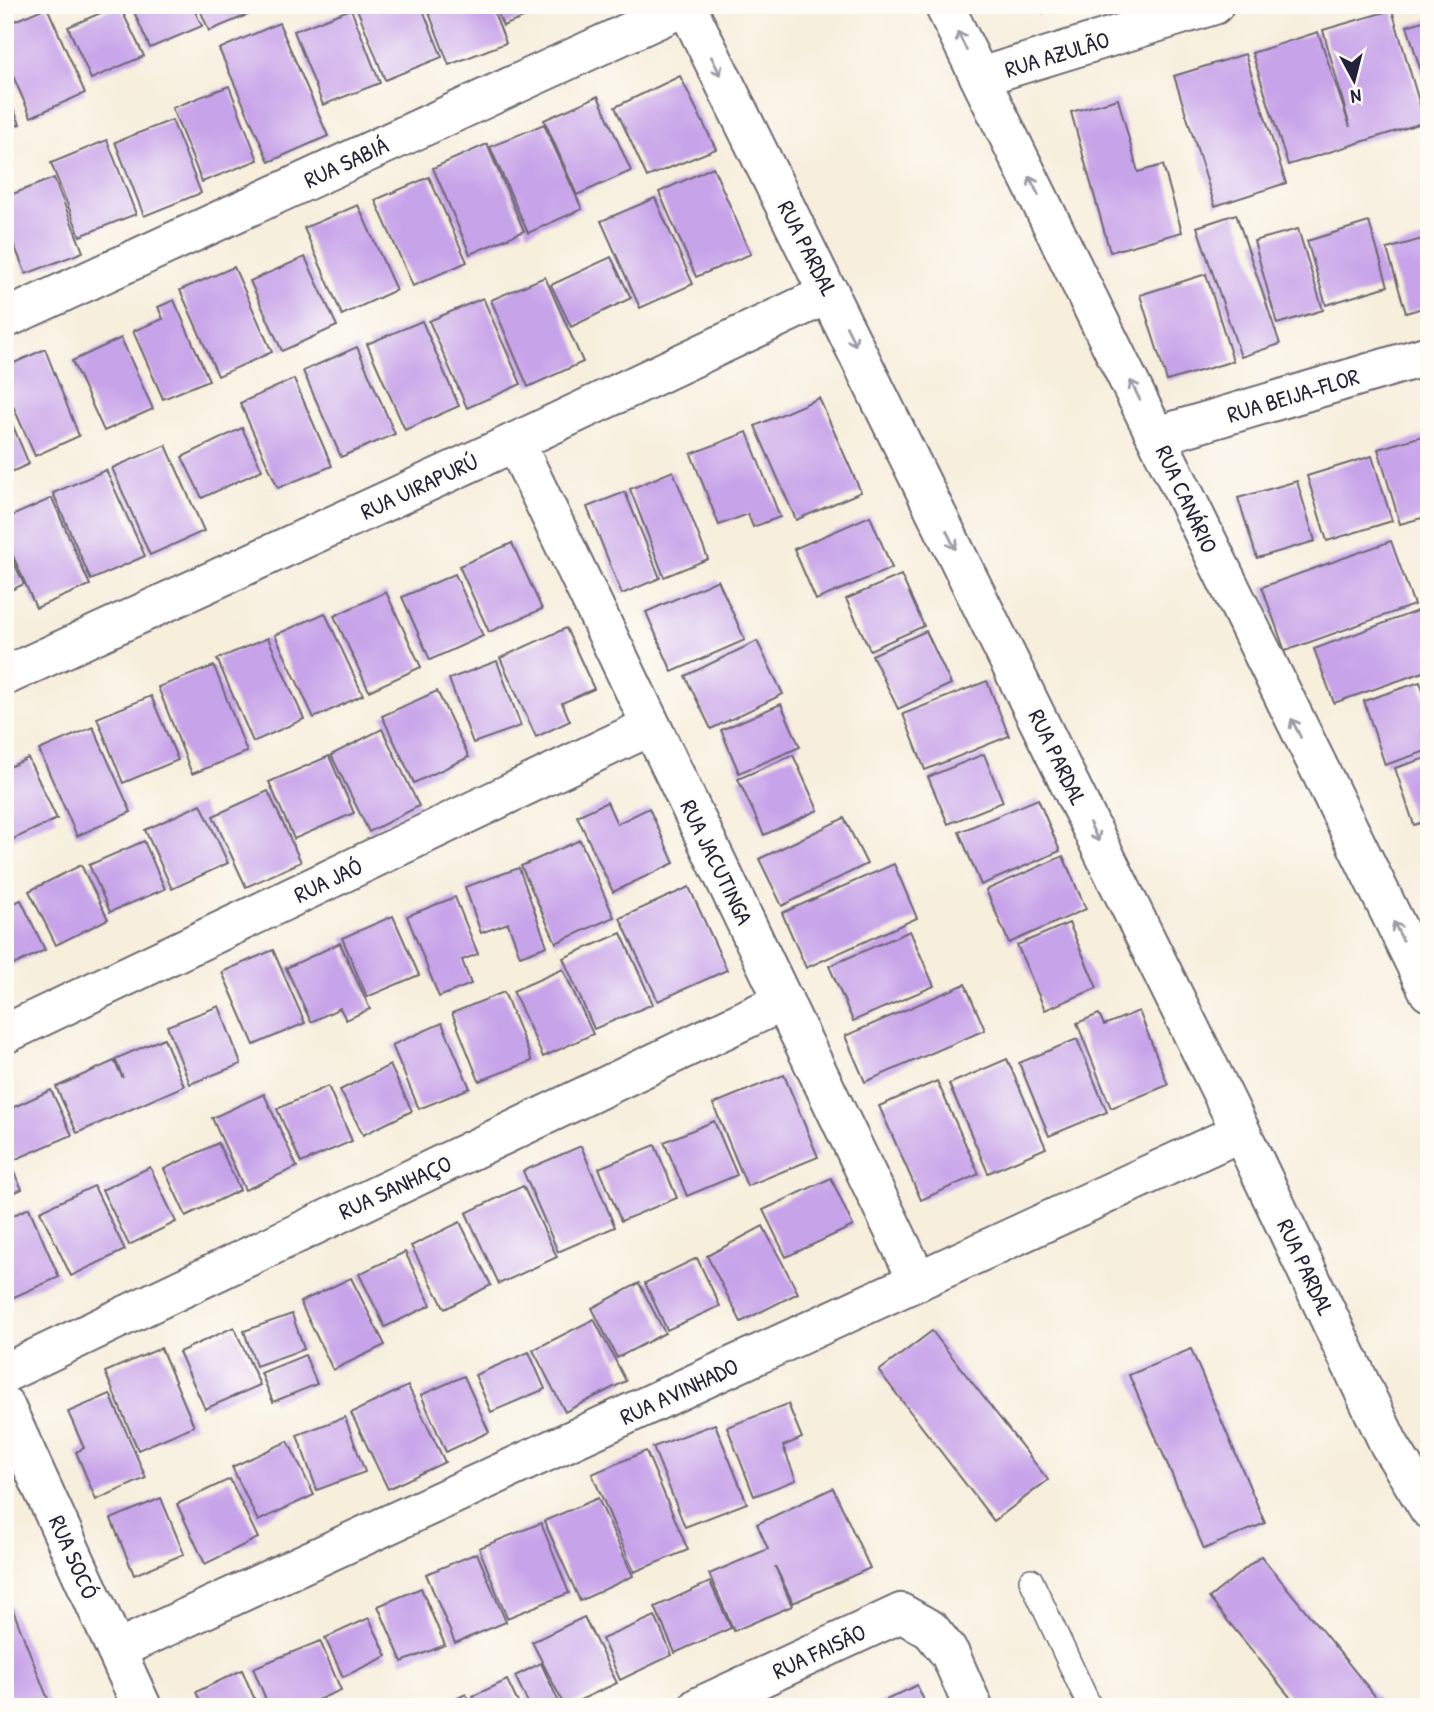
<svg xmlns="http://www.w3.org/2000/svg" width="1434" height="1712" font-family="'Patrick Hand',sans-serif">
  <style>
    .building { fill: #c7a3e9 }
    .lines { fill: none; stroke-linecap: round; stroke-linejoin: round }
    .lane-casing { stroke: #6d6973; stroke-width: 26 }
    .street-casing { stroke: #6d6973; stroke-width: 42 }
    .lane { stroke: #fff; stroke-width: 23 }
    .street { stroke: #fff; stroke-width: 38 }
    .oneway { stroke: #9c9ca7 }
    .labels { text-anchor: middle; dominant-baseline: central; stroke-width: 5; stroke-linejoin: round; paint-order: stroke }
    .street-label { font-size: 23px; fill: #22223b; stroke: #fdfcf7 }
  </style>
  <rect width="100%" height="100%" fill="#fdfcf7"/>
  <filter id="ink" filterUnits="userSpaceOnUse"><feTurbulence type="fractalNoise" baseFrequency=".0143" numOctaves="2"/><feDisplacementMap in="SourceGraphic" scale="14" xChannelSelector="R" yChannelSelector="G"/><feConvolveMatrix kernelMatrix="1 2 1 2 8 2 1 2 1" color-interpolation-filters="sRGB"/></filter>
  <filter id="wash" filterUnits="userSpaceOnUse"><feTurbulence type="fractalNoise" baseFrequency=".00686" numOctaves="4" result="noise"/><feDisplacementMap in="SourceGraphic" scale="28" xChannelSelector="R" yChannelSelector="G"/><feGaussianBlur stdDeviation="1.57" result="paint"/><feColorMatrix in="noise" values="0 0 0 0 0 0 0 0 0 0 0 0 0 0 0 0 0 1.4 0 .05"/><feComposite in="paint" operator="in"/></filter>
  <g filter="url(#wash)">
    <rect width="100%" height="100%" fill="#f7eedc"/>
    <g id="blocks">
      <g class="building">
        <polygon points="119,5 144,56 91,79 68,27"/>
        <polygon points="131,5 192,5 202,26 150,48"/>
        <polygon points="198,5 265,5 266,7 209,31"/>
        <polygon points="421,5 442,57 385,80 356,6"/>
        <polygon points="426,5 491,5 506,43 449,65"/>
        <polygon points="494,5 556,5 503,26"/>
        <polygon points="1041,5 1065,5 1065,6 1043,13"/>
        <polygon points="47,7 85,93 31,117 5,58 5,25"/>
        <polygon points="351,9 380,83 323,105 294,31"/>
        <polygon points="1392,10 1425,122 1288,165 1252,53 1318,32 1350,127 1323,30"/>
        <polygon points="1429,19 1429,84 1425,85 1407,26"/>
        <polygon points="279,23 328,136 269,162 219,49"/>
        <polygon points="1245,54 1286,183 1215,206 1174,76"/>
        <polygon points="680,76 716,149 647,177 615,107"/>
        <polygon points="229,86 258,160 202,182 172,108"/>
        <polygon points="5,90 20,124 5,130"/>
        <polygon points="598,96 631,171 577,195 544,120"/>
        <polygon points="1118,99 1138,172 1163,165 1182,232 1110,252 1071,112"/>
        <polygon points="172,120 201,193 144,216 115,142"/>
        <polygon points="544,124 582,209 528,233 490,147"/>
        <polygon points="107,140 136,214 80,236 51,163"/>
        <polygon points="487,144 524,231 470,254 433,168"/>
        <polygon points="713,167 751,254 696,277 659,192"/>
        <polygon points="429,177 467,262 413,286 375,200"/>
        <polygon points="54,178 83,252 26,274 5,223 5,197"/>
        <polygon points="655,198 693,284 640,308 601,221"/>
        <polygon points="358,205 396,290 342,315 304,228"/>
        <polygon points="1236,214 1280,344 1241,357 1197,227"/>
        <polygon points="1369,222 1388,286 1326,305 1307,241"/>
        <polygon points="1298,229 1323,310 1277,324 1254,241"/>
        <polygon points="1429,237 1429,306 1406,313 1387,249"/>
        <polygon points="305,257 337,326 282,351 250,281"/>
        <polygon points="611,257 631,298 571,327 551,285"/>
        <polygon points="234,267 272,352 218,376 180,290"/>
        <polygon points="1206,274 1233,361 1167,381 1140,295"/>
        <polygon points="545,277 583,362 528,387 491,300"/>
        <polygon points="483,298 521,384 467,408 429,321"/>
        <polygon points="174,300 209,380 163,399 133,331 163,319 158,307"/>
        <polygon points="422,321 459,406 405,430 367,344"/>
        <polygon points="121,338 153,409 104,431 72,361"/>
        <polygon points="357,347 395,434 341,457 303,371"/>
        <polygon points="45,349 79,436 35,456 5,388 5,367"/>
        <polygon points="294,379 332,466 278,488 240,403"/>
        <polygon points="819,398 861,492 796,520 755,426"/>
        <polygon points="5,407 29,464 5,475"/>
        <polygon points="242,428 262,470 202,498 182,457"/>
        <polygon points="747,432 780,517 753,527 748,514 719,525 691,454"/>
        <polygon points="1429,434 1429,516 1400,524 1378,449"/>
        <polygon points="166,445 204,531 150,555 112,468"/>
        <polygon points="1372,456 1392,521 1327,541 1307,476"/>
        <polygon points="106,470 145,556 91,580 53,493"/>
        <polygon points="673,471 708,559 664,577 630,489"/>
        <polygon points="1297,481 1315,541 1257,558 1238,498"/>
        <polygon points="625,492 660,578 622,594 587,507"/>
        <polygon points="52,498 90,585 36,608 5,538 5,519"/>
        <polygon points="870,516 892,568 816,600 794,549"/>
        <polygon points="1391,541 1414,605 1285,651 1262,587"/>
        <polygon points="512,543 542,609 489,632 459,566"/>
        <polygon points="5,544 24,584 5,593"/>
        <polygon points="455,574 483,636 430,660 402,597"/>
        <polygon points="901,575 924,626 870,650 846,599"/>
        <polygon points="718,580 745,640 672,672 646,612"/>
        <polygon points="386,592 421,667 369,691 334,616"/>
        <polygon points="1425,608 1429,619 1429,670 1334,703 1314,649"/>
        <polygon points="325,613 363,695 314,718 275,635"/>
        <polygon points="566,628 594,689 562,703 570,721 536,737 500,658"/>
        <polygon points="926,631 951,684 898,709 872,655"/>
        <polygon points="268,638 304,719 253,742 217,659"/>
        <polygon points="757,641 783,694 711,729 685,676"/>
        <polygon points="497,661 521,726 473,743 449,679"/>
        <polygon points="214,666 247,752 192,774 158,687"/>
        <polygon points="987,681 1009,736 925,770 903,714"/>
        <polygon points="1420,682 1429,709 1429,750 1385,765 1364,701"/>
        <polygon points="437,691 469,757 414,783 382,716"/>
        <polygon points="151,696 178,760 123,783 97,718"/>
        <polygon points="781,704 800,747 739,773 721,730"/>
        <polygon points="93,727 131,812 77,836 39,750"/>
        <polygon points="382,729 419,806 369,832 331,755"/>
        <polygon points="984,754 1003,802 948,824 928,777"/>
        <polygon points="793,755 818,810 764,835 738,779"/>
        <polygon points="329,756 354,813 294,839 269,782"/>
        <polygon points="1429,757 1429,820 1414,825 1395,768"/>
        <polygon points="28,758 57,819 7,842 5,769"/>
        <polygon points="268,791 301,862 246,887 213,816"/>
        <polygon points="1038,799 1060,851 981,885 959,832"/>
        <polygon points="607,802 617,824 649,808 674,863 613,892 577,816"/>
        <polygon points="201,804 228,863 172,889 145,830"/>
        <polygon points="844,818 867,864 782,906 759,859"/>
        <polygon points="580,840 614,917 556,943 521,866"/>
        <polygon points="144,841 165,889 110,912 89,865"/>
        <polygon points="1063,856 1086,909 1009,943 986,890"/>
        <polygon points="894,864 917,918 806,968 782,913"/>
        <polygon points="81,865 108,919 56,945 29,891"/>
        <polygon points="519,868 547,946 520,956 508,923 481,933 465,887"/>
        <polygon points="689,887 727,970 658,1001 620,918"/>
        <polygon points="455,897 478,954 462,960 471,984 439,997 407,916"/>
        <polygon points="21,900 45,950 5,969 5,907"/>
        <polygon points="393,916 419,975 367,997 342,938"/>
        <polygon points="1069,923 1097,988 1045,1010 1017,945"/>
        <polygon points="910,931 934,986 853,1021 829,966"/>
        <polygon points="621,933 653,1004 594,1029 563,958"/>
        <polygon points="340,943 370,1009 346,1020 340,1008 311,1022 286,968"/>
        <polygon points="273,950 305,1023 254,1045 222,972"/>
        <polygon points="563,969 593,1034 543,1057 513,991"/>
        <polygon points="965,984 985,1030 865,1082 845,1036"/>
        <polygon points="504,992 532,1061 479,1081 452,1013"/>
        <polygon points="219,1006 241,1064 190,1084 167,1026"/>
        <polygon points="1139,1011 1168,1085 1111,1108 1077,1023 1099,1014 1104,1025"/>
        <polygon points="442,1023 470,1088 419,1109 392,1045"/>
        <polygon points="164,1038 184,1086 77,1133 56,1087 114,1061 123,1078 115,1059"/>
        <polygon points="1077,1039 1107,1112 1049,1136 1019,1063"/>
        <polygon points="1007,1059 1046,1148 988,1173 949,1084"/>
        <polygon points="390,1065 412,1111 363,1135 340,1090"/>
        <polygon points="784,1075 818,1157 747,1186 713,1104"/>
        <polygon points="937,1081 979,1174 921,1200 879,1106"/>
        <polygon points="328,1086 352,1141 301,1163 277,1109"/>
        <polygon points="51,1090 72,1135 14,1160 5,1142 5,1111"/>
        <polygon points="264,1094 297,1167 245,1190 212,1118"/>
        <polygon points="714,1121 737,1175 687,1196 664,1142"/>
        <polygon points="218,1143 240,1190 186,1216 164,1169"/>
        <polygon points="655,1145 677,1198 621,1221 599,1168"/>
        <polygon points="581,1146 615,1227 558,1252 523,1171"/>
        <polygon points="5,1154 22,1189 5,1197"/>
        <polygon points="150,1167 176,1222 129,1245 102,1190"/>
        <polygon points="831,1178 853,1226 786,1257 763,1210"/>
        <polygon points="94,1186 125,1250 71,1276 40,1211"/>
        <polygon points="523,1186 557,1257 499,1284 466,1213"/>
        <polygon points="29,1208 59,1277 5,1301 5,1219"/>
        <polygon points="460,1222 491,1285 445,1309 411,1246"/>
        <polygon points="763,1226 798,1293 741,1322 707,1256"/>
        <polygon points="405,1252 431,1305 385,1327 359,1274"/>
        <polygon points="697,1258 720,1306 667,1330 645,1283"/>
        <polygon points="351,1278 385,1345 333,1370 300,1302"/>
        <polygon points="639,1283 665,1333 617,1358 592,1308"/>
        <polygon points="292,1314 304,1349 256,1366 244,1331"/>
        <polygon points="594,1319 626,1381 565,1412 533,1350"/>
        <polygon points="234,1327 260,1385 205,1409 179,1352"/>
        <polygon points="932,1331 1048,1480 994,1521 879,1371"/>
        <polygon points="161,1348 194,1426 138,1450 105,1372"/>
        <polygon points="1191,1349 1265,1523 1204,1549 1129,1375"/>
        <polygon points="529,1352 545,1389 491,1412 475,1375"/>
        <polygon points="305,1355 317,1384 273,1402 261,1373"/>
        <polygon points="464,1376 489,1432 446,1452 421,1395"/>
        <polygon points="408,1386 445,1462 388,1489 351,1413"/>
        <polygon points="110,1394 146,1478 96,1500 76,1452 84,1448 68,1412"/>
        <polygon points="788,1404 802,1438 783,1446 796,1480 754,1496 727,1427"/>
        <polygon points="345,1417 365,1472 317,1490 297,1435"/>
        <polygon points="715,1424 747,1503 685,1527 653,1447"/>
        <polygon points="288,1441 314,1495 258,1521 232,1467"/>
        <polygon points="646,1451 688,1550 634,1572 592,1474"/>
        <polygon points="230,1479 258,1538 205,1564 177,1504"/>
        <polygon points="833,1488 870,1568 793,1603 775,1566 792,1606 734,1631 709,1574 768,1549 757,1524"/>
        <polygon points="161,1498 184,1554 134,1575 111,1519"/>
        <polygon points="598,1498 633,1576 580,1601 544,1521"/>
        <polygon points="541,1523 569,1593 507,1618 479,1548"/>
        <polygon points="477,1553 506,1622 455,1643 426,1574"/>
        <polygon points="1261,1556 1381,1703 1376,1707 1298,1707 1209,1598"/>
        <polygon points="710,1582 731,1628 675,1653 655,1607"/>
        <polygon points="421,1588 445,1645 402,1662 378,1606"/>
        <polygon points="5,1590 51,1707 5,1707"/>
        <polygon points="655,1616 672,1655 620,1680 602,1639"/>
        <polygon points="584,1617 617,1683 565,1707 532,1642"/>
        <polygon points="369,1618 387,1656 343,1677 325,1638"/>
        <polygon points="320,1641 341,1690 301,1707 269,1707 253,1668"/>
        <polygon points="541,1663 561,1707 530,1707 515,1676"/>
        <polygon points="242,1670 258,1707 203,1707 196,1692"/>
        <polygon points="507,1680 520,1707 479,1707 473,1696"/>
        <polygon points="917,1685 927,1707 872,1707"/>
        <polygon points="466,1694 472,1707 438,1707"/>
      </g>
    </g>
  </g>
  <g filter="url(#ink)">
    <use href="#blocks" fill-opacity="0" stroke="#6d6973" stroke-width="2"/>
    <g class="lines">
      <g class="lane-casing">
        <polyline id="lane" points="1031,1580 1090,1707"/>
      </g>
      <g class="street-casing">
        <g id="street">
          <polyline points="686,5 1241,1132 1389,1444 1429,1509"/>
          <polyline points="944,5 1429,992"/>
          <polyline points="980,77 1214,5"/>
          <polyline points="5,319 686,6"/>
          <polyline points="1157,436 1429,355"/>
          <polyline points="515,442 918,1281"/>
          <polyline points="5,676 515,442 830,293"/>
          <polyline points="5,1034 651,726"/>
          <polyline points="5,1373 784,1001"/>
          <polyline points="5,1406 142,1707"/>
          <polyline points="116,1650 1241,1132"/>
          <polyline points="698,1707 901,1613 931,1630 950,1654 973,1707"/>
        </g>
      </g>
      <use href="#lane" class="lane"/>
      <use href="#street" class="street"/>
    </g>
    <defs><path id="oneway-shaft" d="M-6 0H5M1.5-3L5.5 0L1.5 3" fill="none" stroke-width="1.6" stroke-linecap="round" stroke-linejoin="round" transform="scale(1.75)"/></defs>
    <g class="oneway">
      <use href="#oneway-shaft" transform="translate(962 41) rotate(-116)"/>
      <use href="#oneway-shaft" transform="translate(716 66) rotate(63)"/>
      <use href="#oneway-shaft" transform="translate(1034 186) rotate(-116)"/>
      <use href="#oneway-shaft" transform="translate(851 336) rotate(64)"/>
      <use href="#oneway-shaft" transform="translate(1135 390) rotate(-116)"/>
      <use href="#oneway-shaft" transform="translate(951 540) rotate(64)"/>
      <use href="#oneway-shaft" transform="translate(1296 728) rotate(-116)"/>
      <use href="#oneway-shaft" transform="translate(1094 832) rotate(64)"/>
      <use href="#oneway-shaft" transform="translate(1398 931) rotate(-117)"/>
    </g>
  </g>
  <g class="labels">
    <g class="street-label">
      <text transform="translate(1057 54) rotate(-17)">RUA AZULÃO</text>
      <text transform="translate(346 162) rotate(-25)">RUA SABIÁ</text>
      <text transform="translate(808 248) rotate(63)">RUA PARDAL</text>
      <text transform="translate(1293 395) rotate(-17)">RUA BEIJA-FLOR</text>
      <text transform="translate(419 486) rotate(-25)">RUA UIRAPURÚ</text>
      <text transform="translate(1187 499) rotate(65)">RUA CANÁRIO</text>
      <text transform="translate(1058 757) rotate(64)">RUA PARDAL</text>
      <text transform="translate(717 862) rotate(64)">RUA JACUTINGA</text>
      <text transform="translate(328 880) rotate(-26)">RUA JAÓ</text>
      <text transform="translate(395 1187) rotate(-25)">RUA SANHAÇO</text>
      <text transform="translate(1306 1267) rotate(65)">RUA PARDAL</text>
      <text transform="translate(679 1391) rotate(-25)">RUA AVINHADO</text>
      <text transform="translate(74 1557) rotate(66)">RUA SOCÓ</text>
      <text transform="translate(819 1651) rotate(-25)">RUA FAISÃO</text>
    </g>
  </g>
  <rect width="1434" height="1712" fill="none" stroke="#fdfcf7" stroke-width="28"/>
  <g transform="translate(1354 80) rotate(173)" stroke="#fdfcf7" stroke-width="5" paint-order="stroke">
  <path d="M0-5L12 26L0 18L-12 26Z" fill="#22223b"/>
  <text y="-10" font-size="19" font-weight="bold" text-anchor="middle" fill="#22223b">N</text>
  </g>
</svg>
